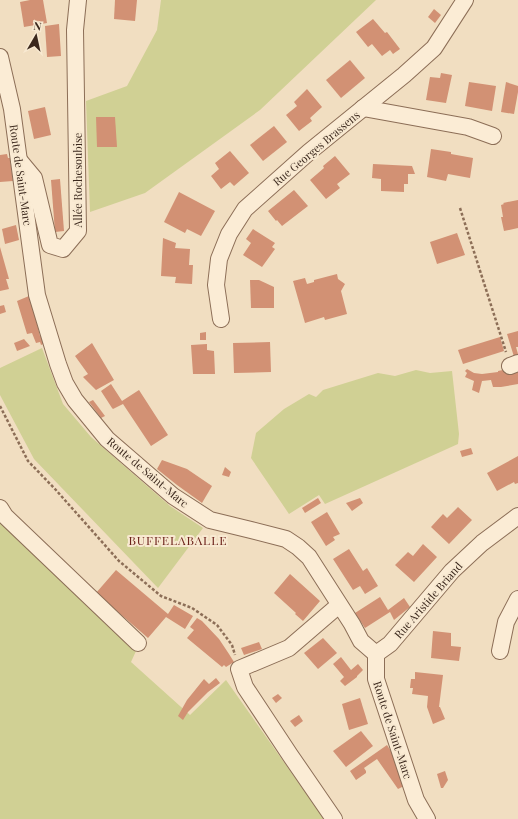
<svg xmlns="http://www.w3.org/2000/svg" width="518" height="819" font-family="'Playfair Display',serif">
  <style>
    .green { fill: #d0d094 }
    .building { fill: #d29174 }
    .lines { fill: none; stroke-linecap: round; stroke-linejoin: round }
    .minor-casing { stroke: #8c6e57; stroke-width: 18 }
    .path { stroke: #8c6e57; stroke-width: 2.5; stroke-dasharray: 3 2; stroke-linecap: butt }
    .minor { stroke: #fbecd5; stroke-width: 16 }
    .labels { text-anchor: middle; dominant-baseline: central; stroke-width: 4; stroke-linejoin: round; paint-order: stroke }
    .street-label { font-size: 11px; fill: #3b281d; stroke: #f8e9d1 }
    .neighbourhood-label { font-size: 12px; letter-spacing: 1px; fill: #6b2119; stroke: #f8e9d1 }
  </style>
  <rect width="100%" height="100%" fill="#f1dec1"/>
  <g class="green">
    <polygon points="161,0 376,0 260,110 145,193 90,212 86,101 127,86 157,30"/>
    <polygon points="42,348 63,404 91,437 170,506 203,528 158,588 34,459 0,395 0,368"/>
    <polygon points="416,370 430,373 452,371 459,434 458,444 325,504 319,495 289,514 251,458 256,433 284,409 309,394 316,397 323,390 378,373 395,376"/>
    <polygon points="0,520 136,651 131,662 190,715 226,680 324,819 0,819"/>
  </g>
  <g class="building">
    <polygon points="30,0 43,0 47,23 24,27 20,2"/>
    <polygon points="115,0 137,0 135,21 114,19"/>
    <polygon points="434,9 441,15 435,23 428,17"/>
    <polygon points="373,19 385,33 387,32 400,49 393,54 390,50 382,56 372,44 368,47 356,32"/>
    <polygon points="59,24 61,56 47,57 45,26"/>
    <polygon points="350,60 365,78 341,98 326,80"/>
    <polygon points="441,73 452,75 446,103 426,100 430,77 440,78"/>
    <polygon points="469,82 496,86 492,111 465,106"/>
    <polygon points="506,82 518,86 518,92 514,114 501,112"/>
    <polygon points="307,89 322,107 310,118 312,121 299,131 286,115 297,106 294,102"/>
    <polygon points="45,107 51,135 34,139 28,111"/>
    <polygon points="96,117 115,117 117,147 97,147"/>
    <polygon points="274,126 287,142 263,161 250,145"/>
    <polygon points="431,149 451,152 451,154 473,158 470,178 448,174 446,181 427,177"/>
    <polygon points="230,151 249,173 234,186 230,182 221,189 211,176 219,169 215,163"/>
    <polygon points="7,154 8,158 10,158 13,181 0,182 0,155"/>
    <polygon points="335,156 350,174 337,184 340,188 326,199 310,180 324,168 323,166"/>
    <polygon points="373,164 412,166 415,174 408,174 408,184 404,184 404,192 381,191 381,179 372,178"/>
    <polygon points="60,179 64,231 55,232 51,180"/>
    <polygon points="294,190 308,206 282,226 277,220 276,221 268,211"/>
    <polygon points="179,192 215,211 201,236 187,229 185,233 164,222"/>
    <polygon points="518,200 518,228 504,231 501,217 503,217 501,205 504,204 503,203"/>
    <polygon points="16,225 19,240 5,244 2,229"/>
    <polygon points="253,229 275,243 272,247 275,249 262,267 243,255 251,243 246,239"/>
    <polygon points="457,233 465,255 437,264 430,242"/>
    <polygon points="163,238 176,243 175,248 190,249 189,265 193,265 192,284 175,283 176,277 161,276"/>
    <polygon points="0,247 9,279 6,279 9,289 0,291"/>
    <polygon points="337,274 338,279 345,284 341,291 347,314 325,320 324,317 305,323 293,281 305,278 307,284 314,282 314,280"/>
    <polygon points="250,280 259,280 274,287 274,308 251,308"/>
    <polygon points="29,296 34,311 40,336 43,335 46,343 41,345 40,342 36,343 32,333 27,334 17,301"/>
    <polygon points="4,305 6,312 0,314 0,306"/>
    <polygon points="518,331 518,347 516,347 518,354 518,359 515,360 507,334"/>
    <polygon points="206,332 206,340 200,340 200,333"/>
    <polygon points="500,337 504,351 463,364 458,350"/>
    <polygon points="24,339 30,346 17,351 14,343"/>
    <polygon points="270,342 271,372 234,373 233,343"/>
    <polygon points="92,343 114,380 96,390 83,377 88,374 75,356"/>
    <polygon points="207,344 207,350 214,351 215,374 193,374 191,345"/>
    <polygon points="518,367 518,384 501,387 493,387 491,380 482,381 479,393 472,390 474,381 465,377 467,373 465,371 467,369 474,373 482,374 498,372 498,371"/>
    <polygon points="111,384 122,401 139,390 168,435 151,446 123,404 113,409 112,408 101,391"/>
    <polygon points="93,400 105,416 101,418 89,402"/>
    <polygon points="471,448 473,454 462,457 460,451"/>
    <polygon points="518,456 518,483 515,484 514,482 497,491 487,473"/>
    <polygon points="162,460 187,469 212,486 202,503 177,485 157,469"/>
    <polygon points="225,467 231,472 229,477 222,475"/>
    <polygon points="318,498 321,503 305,513 302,508"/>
    <polygon points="360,498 363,503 352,511 346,503"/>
    <polygon points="458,507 472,520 449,544 431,527 443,514 447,518"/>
    <polygon points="327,512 340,534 333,537 335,540 326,546 311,522"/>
    <polygon points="423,544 437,557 414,582 395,565 408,552 413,556"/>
    <polygon points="349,549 363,571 367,568 378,586 365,594 360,586 353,590 333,559"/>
    <polygon points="116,570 168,614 174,605 193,616 185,629 166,617 148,638 96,593"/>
    <polygon points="290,574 320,601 303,621 295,614 296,613 274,593"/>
    <polygon points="380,597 388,610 404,598 410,607 394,620 390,612 365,628 355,613"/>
    <polygon points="197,618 202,621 219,639 229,654 234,662 226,667 224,665 222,667 187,638 194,630 190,627"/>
    <polygon points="433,631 451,633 451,646 461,647 459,661 431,658"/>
    <polygon points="323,638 337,653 318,669 304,653"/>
    <polygon points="259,642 262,649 244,655 241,648"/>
    <polygon points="341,657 351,670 358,664 363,670 357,676 357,677 345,686 340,681 344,677 333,664"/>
    <polygon points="415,672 443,675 439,707 440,707 445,719 433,724 427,707 428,696 412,694 413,688 410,688 411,679 415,679"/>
    <polygon points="216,678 220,683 208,692 188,712 183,720 178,716 187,700 204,679 209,684"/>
    <polygon points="278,694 282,698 276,703 272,698"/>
    <polygon points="360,698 368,724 349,730 342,704"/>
    <polygon points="299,715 303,721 295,727 290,721"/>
    <polygon points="361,731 373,746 346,767 333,751"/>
    <polygon points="387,745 394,756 404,786 398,789 377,759 364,768 366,771 366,773 356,780 350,771"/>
    <polygon points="445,771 448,780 443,788 441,788 437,774"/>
  </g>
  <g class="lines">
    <g class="minor-casing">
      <g id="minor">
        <polyline points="0,57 12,109 37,295 58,364 65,383 75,400 107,439 173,496 210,520 251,530 286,539 298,547 309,557 352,624 361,641 376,654 376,679 416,800 427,819"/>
        <polyline points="363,108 468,127 493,136"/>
        <polyline points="19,160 34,178 50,245 63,249 78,231 75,30 78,0"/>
        <polyline points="221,319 216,285 219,259 229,234 245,209 309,152 404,75 434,48 465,0"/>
        <polyline points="510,366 518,363"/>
        <polyline points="0,508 5,516 138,643"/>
        <polyline points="500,651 506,622 518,599"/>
        <polyline points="376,654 390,644 452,571 482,543 518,516"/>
        <polyline points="334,819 290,755 245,687 239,669 289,648 339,605"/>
      </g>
    </g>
    <g class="path">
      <polyline points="460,208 506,352"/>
      <polyline points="0,406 28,461 55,489 119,561 161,596 192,608 217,625 232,645 235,655"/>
    </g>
    <use href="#minor" class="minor"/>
  </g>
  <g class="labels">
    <g class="street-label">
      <text transform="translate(316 148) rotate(-40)">Rue Georges Brassens</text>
      <text transform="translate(21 175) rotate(82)">Route de Saint-Marc</text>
      <text transform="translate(77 180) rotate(-90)">Allée Rochesoubise</text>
      <text transform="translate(148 472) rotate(40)">Route de Saint-Marc</text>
      <text transform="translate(428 600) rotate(-49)">Rue Aristide Briand</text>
      <text transform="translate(393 730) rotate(72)">Route de Saint-Marc</text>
    </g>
    <g class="neighbourhood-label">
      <text x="178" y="540">BUFFELABALLE</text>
    </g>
  </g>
  <g transform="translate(36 36) rotate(9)" stroke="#f8e9d1" stroke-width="3" paint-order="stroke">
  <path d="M0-3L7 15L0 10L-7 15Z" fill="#3b281d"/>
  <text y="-6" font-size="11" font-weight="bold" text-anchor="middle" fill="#3b281d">N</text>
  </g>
</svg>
